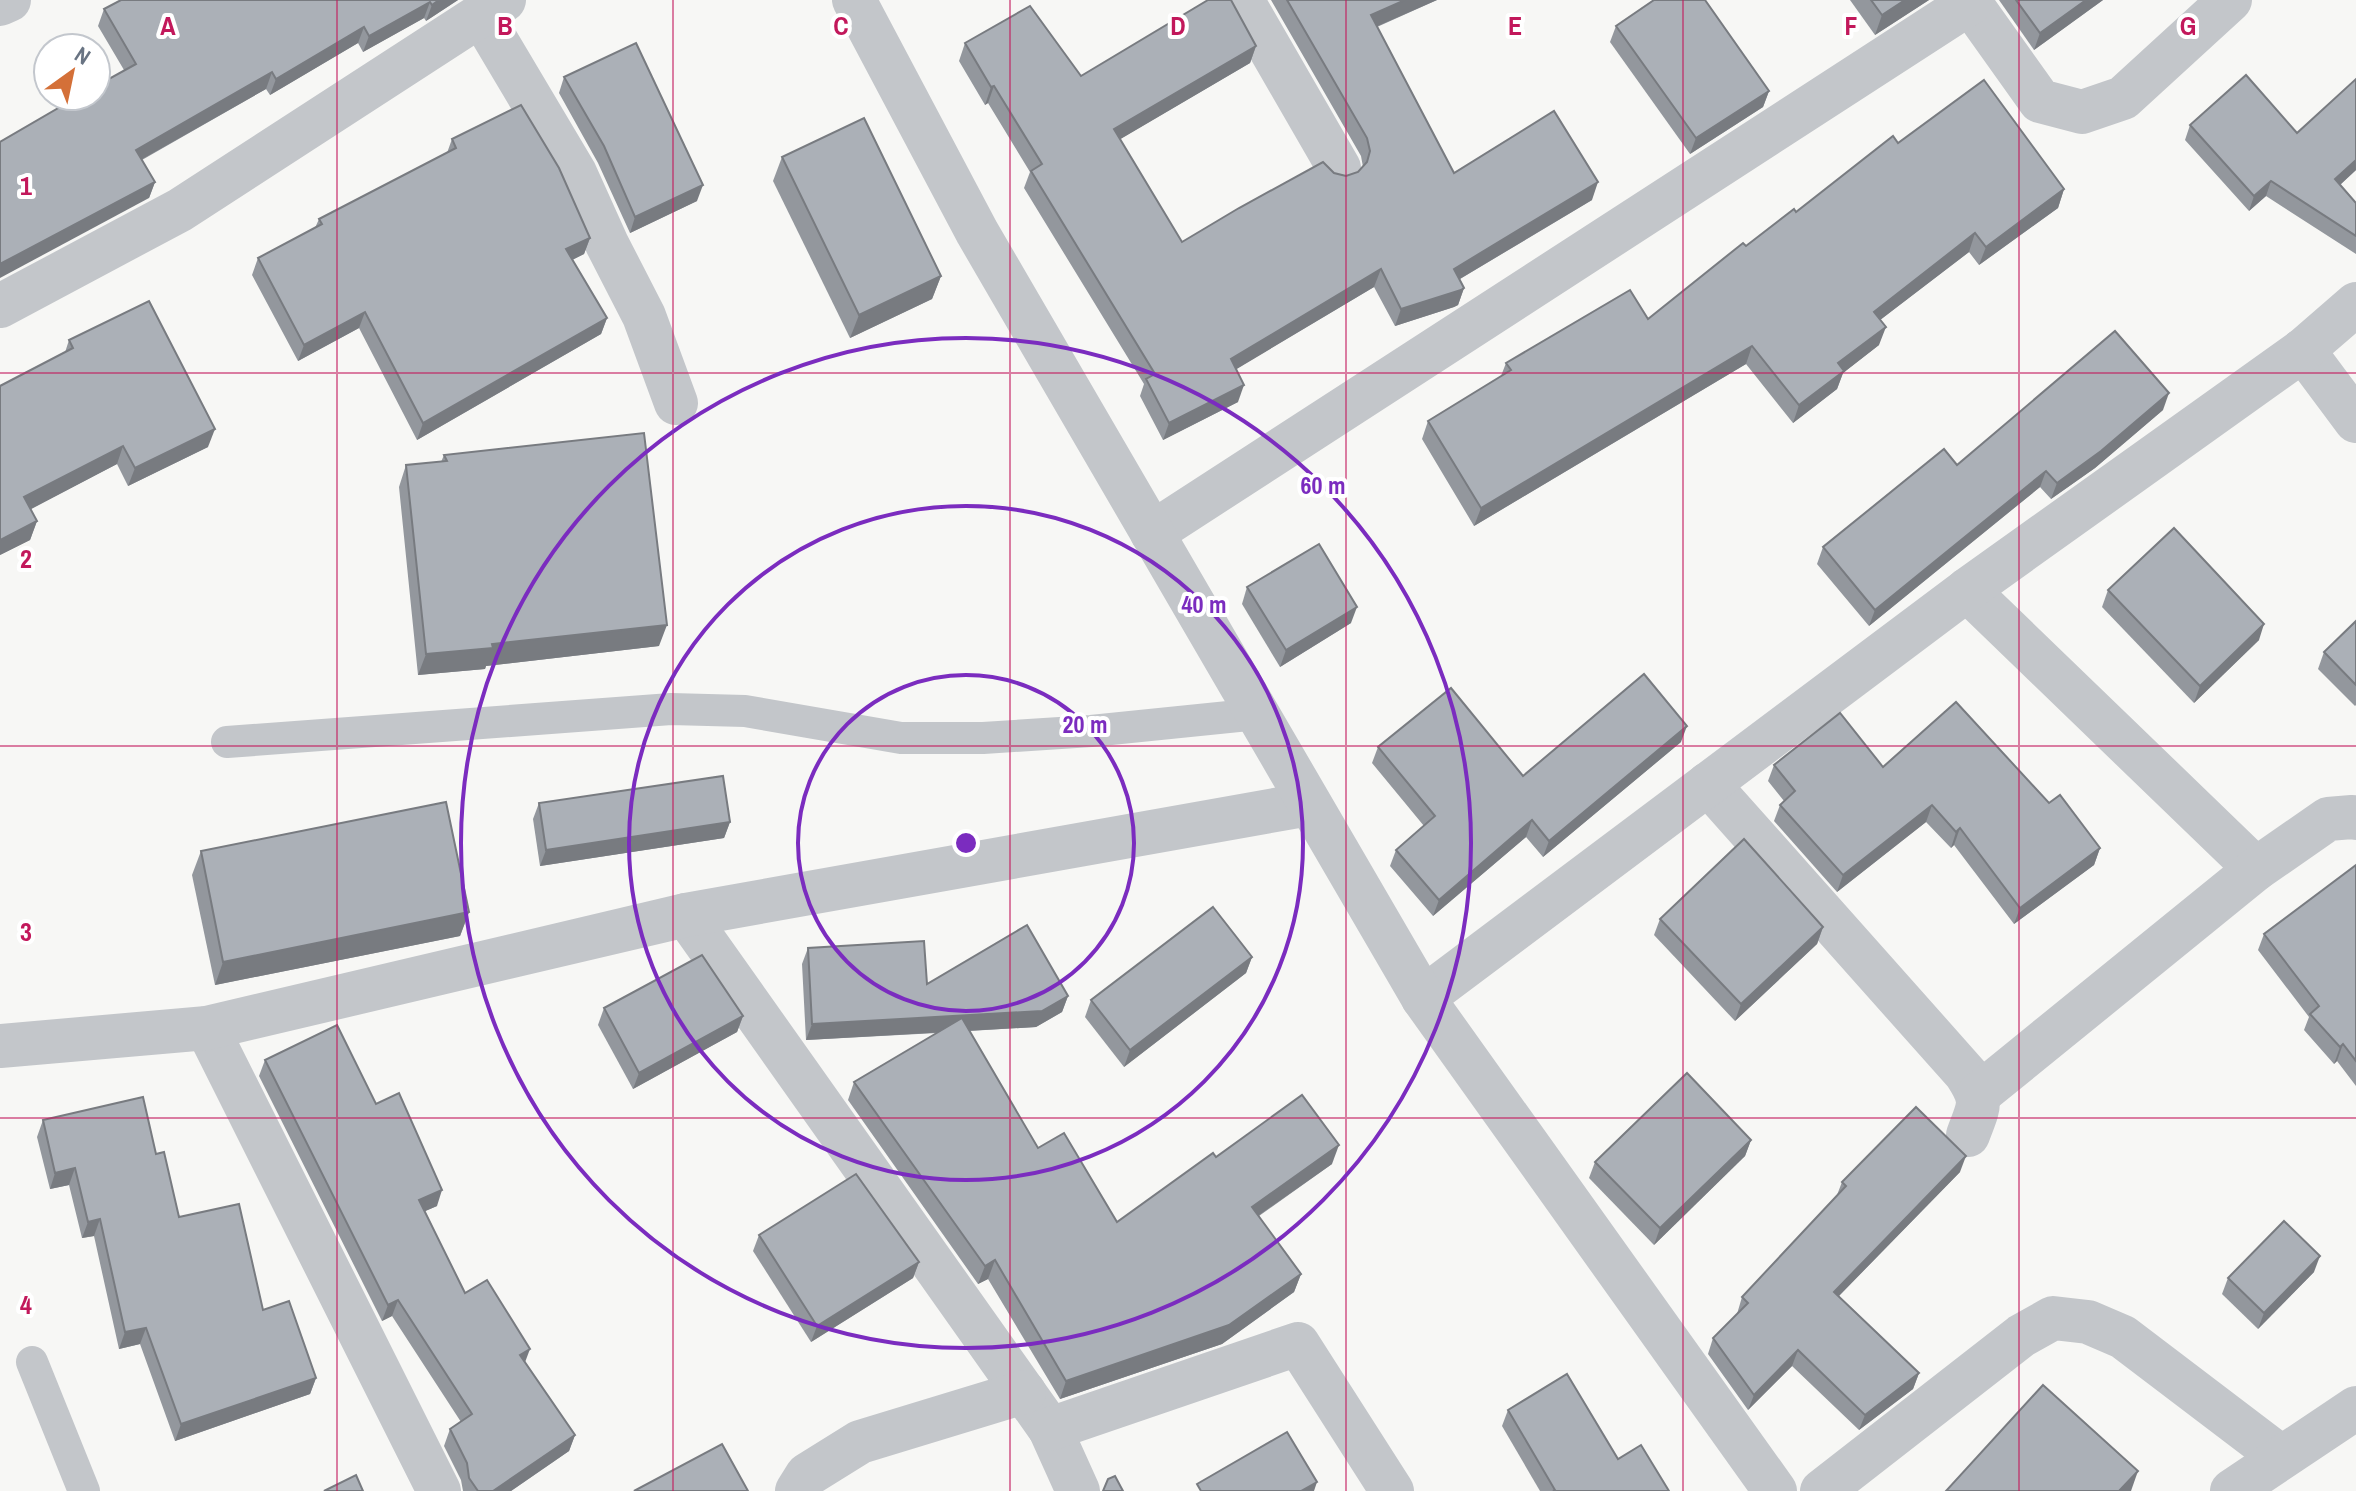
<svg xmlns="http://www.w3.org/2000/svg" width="2356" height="1491" font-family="'Archivo Narrow',sans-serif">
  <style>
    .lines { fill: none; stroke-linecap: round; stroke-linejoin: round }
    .service { stroke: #c3c6ca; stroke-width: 32 }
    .minor { stroke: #c3c6ca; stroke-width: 44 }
    .tertiary { stroke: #c3c6ca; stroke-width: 44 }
    .wall { fill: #93979d }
    .shaded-wall { fill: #787b80 }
    .building { fill: #abb0b7; stroke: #787b80; stroke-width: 2 }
    .grid { fill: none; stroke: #c2185b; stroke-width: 2; stroke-opacity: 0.55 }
    .ring { fill: none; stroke: #7b2cbf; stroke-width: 4 }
    .grid-label { font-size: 26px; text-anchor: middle; font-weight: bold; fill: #c2185b; stroke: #fff; stroke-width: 8; stroke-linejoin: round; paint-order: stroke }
    .centre { fill: #7b2cbf; stroke: #fff; stroke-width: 4 }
    .ring-label { font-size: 24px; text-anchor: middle; font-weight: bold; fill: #7b2cbf; stroke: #fff; stroke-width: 8; stroke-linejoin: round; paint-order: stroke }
  </style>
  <rect width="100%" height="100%" fill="#f7f7f5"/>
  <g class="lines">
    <g class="service">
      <polyline points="227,742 671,709 745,711 901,738 983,738 1091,731 1258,714"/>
      <polyline points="32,1362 84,1491"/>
    </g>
    <g class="minor">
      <polyline points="1242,0 1339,168"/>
      <polyline points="1968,0 2040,101 2082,112 2123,98 2230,0"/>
      <polyline points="0,4 9,0"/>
      <polyline points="481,15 575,173 607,244 644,316 676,403"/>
      <polyline points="0,306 180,210 504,0"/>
      <polyline points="2303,350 2356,421"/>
      <polyline points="1152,533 1970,3"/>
      <polyline points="1967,590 2256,869"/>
      <path d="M1708,784l258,290c18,28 13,31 2,61"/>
      <polyline points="686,915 1050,1429 1078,1491"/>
      <polyline points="1423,998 1967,590 2303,350 2356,304"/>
      <polyline points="207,1028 439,1491"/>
      <polyline points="0,1046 207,1028 686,915 1309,804"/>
      <polyline points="1979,1094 2256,869 2328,819 2352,817 2356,818"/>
      <polyline points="1050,1429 1298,1344 1392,1491"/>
      <polyline points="797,1491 807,1475 860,1442 1024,1392"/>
      <polyline points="1822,1491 2021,1336 2053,1318 2088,1322 2123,1337 2281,1457"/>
      <polyline points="2232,1491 2356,1408"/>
    </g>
    <polyline class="tertiary" points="854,0 977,232 1423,998 1775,1491"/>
  </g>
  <g class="wall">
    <polygon points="121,0 458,0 426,21 424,18 363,52 358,43 270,95 266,89 142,160 155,182 149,198 124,70 98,26 104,9"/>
    <polygon points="1271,0 1437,0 1377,27 1454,173 1592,200 1460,279 1464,288 1458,305 1454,307 1395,326 1374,287 1236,369 1238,402 1163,440 1140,396 1144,384 1024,188 1030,172 988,103 985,105 959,61 965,43 1081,76 1256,46 1250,63 1120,139 1182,242 1334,173 1346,176 1358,172 1363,167 1361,156"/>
    <polygon points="1850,0 1929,0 1875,35"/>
    <polygon points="1999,0 2103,0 2034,50"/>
    <polygon points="1616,26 1769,91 1763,107 1690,154 1610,42"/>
    <polygon points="564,77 697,201 630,233 598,163 559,93"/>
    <polygon points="2356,79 2356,170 2340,185 2356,203 2356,254 2266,196 2249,211 2185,140 2190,125 2297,133"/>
    <polygon points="452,139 590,238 584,254 572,260 607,318 601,334 417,440 359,328 298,361 252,275 258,258 315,228 319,219 447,153"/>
    <polygon points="1898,143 2064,189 2058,208 1979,265 1969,252 1880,320 1879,345 1843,373 1837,389 1793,423 1746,364 1474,526 1422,439 1428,421 1501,376 1506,363 1648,319 1746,246"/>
    <polygon points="782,157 941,276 932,299 850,338 773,181"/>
    <polygon points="69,340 208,447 128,486 117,464 30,509 37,521 30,540 0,555"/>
    <polygon points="2163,410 2095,468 2051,499 2040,487 1869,626 1817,564 1823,547 1957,465"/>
    <polygon points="444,455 659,646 486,666 485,669 418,675 399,487 406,465 441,462"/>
    <polygon points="1247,587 1351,623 1280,667 1242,604"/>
    <polygon points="2108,590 2259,640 2194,703 2102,607"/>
    <polygon points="2356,621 2356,705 2355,706 2318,669 2324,652"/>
    <polygon points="1681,742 1543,857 1526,837 1433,916 1390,866 1396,850 1424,826 1372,763 1378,747 1523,776"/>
    <polygon points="1774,765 1883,767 2049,803 2100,848 2094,865 2014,924 1954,845 1951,848 1926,822 1837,892 1774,821 1780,805 1784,801 1768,781"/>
    <polygon points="539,803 730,822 724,838 540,866 533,819"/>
    <polygon points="201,851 469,912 460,936 215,985 192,875"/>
    <polygon points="2356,865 2356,1086 2337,1061 2334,1064 2304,1030 2309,1017 2258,950 2264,934"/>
    <polygon points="1660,919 1823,927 1817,944 1735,1021 1654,935"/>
    <polygon points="808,948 927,984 1068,996 1062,1012 1036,1027 969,1031 1038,1148 1117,1222 1216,1157 1332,1164 1259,1216 1301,1274 1294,1292 1222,1344 1060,1399 988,1279 978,1284 848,1100 854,1082 937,1033 806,1040 802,964"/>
    <polygon points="1252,957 1246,973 1124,1067 1085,1017 1091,1000"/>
    <polygon points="604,1008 743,1016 737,1032 633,1089 598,1025"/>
    <polygon points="265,1060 376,1104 437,1206 425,1211 465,1293 525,1362 575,1435 569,1451 511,1491 463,1491 461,1480 444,1446 450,1429 461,1422 392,1316 382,1321 259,1076"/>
    <polygon points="43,1120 156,1154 179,1217 263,1310 316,1378 310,1394 175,1441 140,1344 119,1349 94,1236 82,1238 69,1185 50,1189 37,1137"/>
    <polygon points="1751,1140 1745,1156 1654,1245 1589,1178 1595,1162"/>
    <polygon points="1960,1172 1839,1296 1919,1373 1913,1389 1859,1430 1792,1366 1748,1410 1708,1354 1713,1338 1737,1314 1742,1297 1837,1195 1842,1182"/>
    <polygon points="759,1235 919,1262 913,1278 811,1342 753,1251"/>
    <polygon points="2314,1272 2258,1329 2222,1294 2228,1278"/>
    <polygon points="1508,1410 1618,1459 1669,1491 1540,1491 1502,1426"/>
  </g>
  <g class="shaded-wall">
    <polygon points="439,0 458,0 426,21 432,5"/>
    <polygon points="1405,0 1437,0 1364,32 1371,15"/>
    <polygon points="1905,0 1929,0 1875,35 1882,15"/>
    <polygon points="2086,0 2103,0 2034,50 2040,33"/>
    <polygon points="430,2 424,18 363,52 369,36"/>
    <polygon points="364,27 358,43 270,95 276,79"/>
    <polygon points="1256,46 1250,63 1107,147 1114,129"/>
    <polygon points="272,72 266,89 130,166 136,150"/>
    <polygon points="994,86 988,103 985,105 991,87"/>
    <polygon points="1769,91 1763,107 1690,154 1696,138"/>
    <polygon points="2356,160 2356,170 2330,194 2335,179"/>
    <polygon points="2271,181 2266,196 2249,211 2254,196"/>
    <polygon points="155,182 149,198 0,278 0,264"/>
    <polygon points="1598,182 1592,200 1448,286 1454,269"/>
    <polygon points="703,185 697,201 630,233 635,217"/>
    <polygon points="2064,189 2058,208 1979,265 1986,247"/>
    <polygon points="1975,233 1969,252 1867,330 1874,312"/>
    <polygon points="590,238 584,254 560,266 566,249"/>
    <polygon points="1381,269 1374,287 1225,376 1231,359"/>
    <polygon points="941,276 932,299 850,338 859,315"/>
    <polygon points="1464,288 1458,305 1454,307 1395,326 1401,309"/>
    <polygon points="365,312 359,328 298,361 304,345"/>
    <polygon points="607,318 601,334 417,440 423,423"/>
    <polygon points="1886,327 1879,345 1843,373 1837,389 1793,423 1799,405 1838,363"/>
    <polygon points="1752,346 1746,364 1474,526 1481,508"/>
    <polygon points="1244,385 1238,402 1163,440 1169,423"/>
    <polygon points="2169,393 2163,410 2095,468 2051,499 2057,483"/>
    <polygon points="215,429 208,447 128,486 135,468"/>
    <polygon points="123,446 117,464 18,516 24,497"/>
    <polygon points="2046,471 2040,487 1869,626 1875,610"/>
    <polygon points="37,521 30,540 0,555 0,540"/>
    <polygon points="1357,607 1351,623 1280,667 1286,650"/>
    <polygon points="2264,624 2259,640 2194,703 2200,686"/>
    <polygon points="667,625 659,646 486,666 485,669 418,675 426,654 492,644"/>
    <polygon points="1687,726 1681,742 1543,857 1549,841"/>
    <polygon points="1932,805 1926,822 1837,892 1843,875"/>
    <polygon points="1532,820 1526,837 1433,916 1439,900"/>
    <polygon points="730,822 724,838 540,866 546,850"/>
    <polygon points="1960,828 1954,845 1951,848 1956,832"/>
    <polygon points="2100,848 2094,865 2014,924 2020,908"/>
    <polygon points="469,912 460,936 215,985 223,962"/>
    <polygon points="1823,927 1817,944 1735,1021 1741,1004"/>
    <polygon points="1252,957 1246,973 1124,1067 1130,1050"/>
    <polygon points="1068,996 1062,1012 1036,1027 806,1040 812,1024"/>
    <polygon points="743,1016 737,1032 633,1089 639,1073"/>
    <polygon points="2343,1044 2337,1061 2334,1064 2340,1047"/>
    <polygon points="1751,1140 1745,1156 1654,1245 1660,1228"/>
    <polygon points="1339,1145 1332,1164 1245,1225 1252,1207"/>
    <polygon points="1966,1156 1960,1172 1828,1307 1834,1292"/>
    <polygon points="75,1168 69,1185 50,1189 55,1173"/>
    <polygon points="442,1190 437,1206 414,1216 419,1200"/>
    <polygon points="100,1219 94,1236 82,1238 88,1222"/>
    <polygon points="2320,1256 2314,1272 2258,1329 2264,1313"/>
    <polygon points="995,1260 988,1279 978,1284 985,1266"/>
    <polygon points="919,1262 913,1278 811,1342 817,1326"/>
    <polygon points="1301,1274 1294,1292 1222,1344 1060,1399 1066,1381"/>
    <polygon points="398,1300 392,1316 382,1321 388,1305"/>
    <polygon points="146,1328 140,1344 119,1349 125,1332"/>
    <polygon points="530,1349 524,1365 520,1355"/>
    <polygon points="1798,1350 1792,1366 1748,1410 1754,1395"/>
    <polygon points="1919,1373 1913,1389 1859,1430 1865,1415"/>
    <polygon points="316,1378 310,1394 175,1441 181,1424"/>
    <polygon points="575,1435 569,1451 511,1491 493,1491"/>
    <polygon points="2138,1471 2131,1491 2119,1491"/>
    <polygon points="1317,1482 1314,1491 1301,1491"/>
  </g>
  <g class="building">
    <polygon points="121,0 439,0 432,5 430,2 369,36 364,27 276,79 272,72 136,150 155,182 0,264 0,142 79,96 96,96 96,86 136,64 104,9"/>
    <polygon points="1208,0 1231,0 1256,46 1114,129 1182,242 1239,208 1323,162 1334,173 1346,176 1358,172 1367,162 1370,151 1367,138 1287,0 1405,0 1371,15 1454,173 1554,111 1598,182 1454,269 1464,288 1461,290 1401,309 1381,269 1231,359 1244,385 1169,423 1146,379 1155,374 1031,171 1042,164 994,86 991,87 965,43 1030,6 1081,76"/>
    <polygon points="1654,0 1705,0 1769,91 1696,138 1616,26"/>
    <polygon points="1871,0 1905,0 1882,15"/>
    <polygon points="2016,0 2086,0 2040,33"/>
    <polygon points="636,43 703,185 635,217 604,146 564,77"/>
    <polygon points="2246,75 2297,133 2356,79 2356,160 2335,179 2356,203 2356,236 2271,181 2254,196 2190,125"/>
    <polygon points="1984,80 2064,189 1986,247 1975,233 1874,312 1886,327 1838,363 1844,371 1799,405 1752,346 1481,508 1428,421 1511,370 1506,363 1630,290 1648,319 1743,243 1746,246 1794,209 1796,212 1893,136 1898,143"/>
    <polygon points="521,105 559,168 590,238 566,249 607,318 423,423 365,312 304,345 258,258 322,224 319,219 456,148 452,139"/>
    <polygon points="864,118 941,276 859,315 782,157"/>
    <polygon points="149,301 215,429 135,468 123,446 24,497 37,521 0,540 0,386 73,348 69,340"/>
    <polygon points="2115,331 2169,393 2101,451 2057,483 2046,471 1875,610 1823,547 1944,449 1957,465"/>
    <polygon points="644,433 667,625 492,644 493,648 426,654 406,465 447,461 444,455"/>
    <polygon points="2174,528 2264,624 2200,686 2108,590"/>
    <polygon points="1319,544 1357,607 1286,650 1247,587"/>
    <polygon points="2356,621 2356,685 2324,652"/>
    <polygon points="1644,674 1687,726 1549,841 1532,820 1439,900 1396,850 1435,816 1378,747 1451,688 1523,776"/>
    <polygon points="1956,702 2049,803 2060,795 2100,848 2020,908 1960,828 1956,832 1932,805 1843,875 1780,805 1795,791 1774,765 1840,713 1883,767"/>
    <polygon points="723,776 730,822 546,850 539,803"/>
    <polygon points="446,802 469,912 223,962 201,851"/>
    <polygon points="1744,839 1823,927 1741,1004 1660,919"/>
    <polygon points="2356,865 2356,1061 2343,1044 2340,1047 2310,1014 2319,1006 2264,934"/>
    <polygon points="1213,907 1252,957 1130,1050 1091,1000"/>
    <polygon points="1027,925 1068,996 1042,1011 812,1024 808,948 924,941 927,984"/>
    <polygon points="702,955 743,1016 639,1073 604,1008"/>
    <polygon points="962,1018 1038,1148 1064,1133 1117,1222 1213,1153 1216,1157 1302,1095 1339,1145 1252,1207 1301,1274 1229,1325 1066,1381 995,1260 985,1266 854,1082"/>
    <polygon points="337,1025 376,1104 399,1093 442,1190 419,1200 465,1293 487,1280 530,1349 520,1355 575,1435 493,1491 478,1491 469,1478 467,1463 450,1429 472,1414 398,1300 388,1305 265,1060"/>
    <polygon points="1687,1073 1751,1140 1660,1228 1595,1162"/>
    <polygon points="143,1097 156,1154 164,1152 179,1217 239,1204 263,1310 289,1301 316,1378 181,1424 146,1328 125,1332 100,1219 88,1222 75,1168 55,1173 43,1120"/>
    <polygon points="1916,1107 1966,1156 1834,1292 1919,1373 1865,1415 1798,1350 1754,1395 1713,1338 1748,1303 1742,1297 1846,1186 1842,1182"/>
    <polygon points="856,1174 919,1262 817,1326 759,1235"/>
    <polygon points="2284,1221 2320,1256 2264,1313 2228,1278"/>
    <polygon points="1567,1374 1618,1459 1641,1445 1669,1491 1553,1491 1555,1490 1508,1410"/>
    <polygon points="2043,1385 2138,1471 2119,1491 1946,1491"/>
    <polygon points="1287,1432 1317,1482 1301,1491 1201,1491 1197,1484"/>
    <polygon points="722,1444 748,1491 634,1491"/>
    <polygon points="356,1475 363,1491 324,1491"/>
    <polygon points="1115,1476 1123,1491 1103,1491 1108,1479"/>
  </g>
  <path class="grid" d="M337,0v1491M673,0v1491M1010,0v1491M1346,0v1491M1683,0v1491M2019,0v1491M0,373h2356M0,746h2356M0,1118h2356"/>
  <g class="ring">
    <circle cx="966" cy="843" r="168"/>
    <circle cx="966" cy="843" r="337"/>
    <circle cx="966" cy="843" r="505"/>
  </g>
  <g class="grid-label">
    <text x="168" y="35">A</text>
    <text x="505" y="35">B</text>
    <text x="841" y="35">C</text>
    <text x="1178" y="35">D</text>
    <text x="1515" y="35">E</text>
    <text x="1851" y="35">F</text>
    <text x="2188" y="35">G</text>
    <text x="26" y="195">1</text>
    <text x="26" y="568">2</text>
    <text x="26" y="941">3</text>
    <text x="26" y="1314">4</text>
  </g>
  <circle cx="966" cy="843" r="12" class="centre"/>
  <g class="ring-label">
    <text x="1323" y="494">60 m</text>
    <text x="1204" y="613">40 m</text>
    <text x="1085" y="733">20 m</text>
  </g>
  <g transform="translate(72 72) rotate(33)"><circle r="38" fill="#ffffff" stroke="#c3c7cd" stroke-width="2"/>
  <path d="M0-6L14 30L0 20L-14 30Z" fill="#d47038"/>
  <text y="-12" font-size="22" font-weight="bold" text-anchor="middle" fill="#697483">N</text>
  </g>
</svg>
